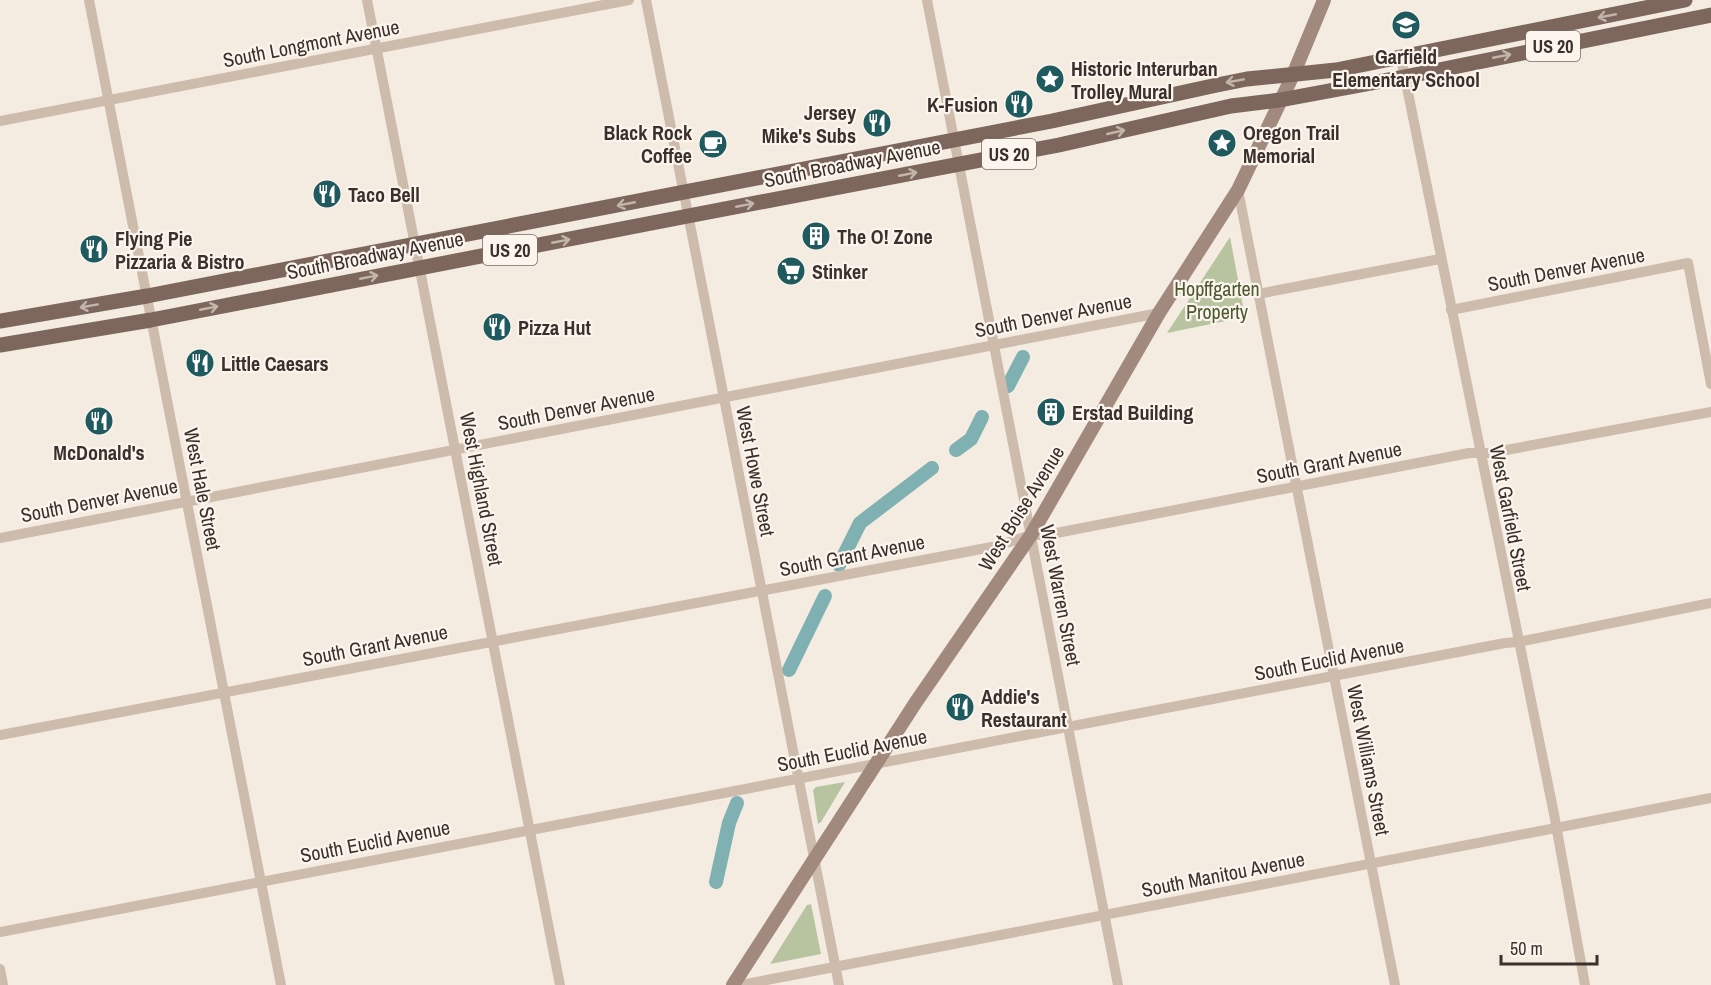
<svg xmlns="http://www.w3.org/2000/svg" width="1711" height="985" font-family="'Archivo Narrow',sans-serif">
  <style>
    .green { fill: #b8c4a0 }
    .lines { fill: none; stroke-linecap: round; stroke-linejoin: round }
    .canal { stroke: #7fb0b2; stroke-width: 14 }
    .street { stroke: #cdbbac; stroke-width: 10 }
    .secondary { stroke: #a18a7d; stroke-width: 14 }
    .primary { stroke: #7d675c; stroke-width: 15 }
    .oneway { stroke: #c2b5ac }
    .labels { text-anchor: middle; dominant-baseline: central; stroke-width: 4.5; stroke-linejoin: round; paint-order: stroke }
    .shield { fill: #fbf5ee; stroke: #756b66; stroke-width: 1.5 }
    .shield-label { font-size: 18px; font-weight: bold; fill: #3b302b }
    .street-label { font-size: 20px; fill: #3b302b; stroke: #fbf5ee }
    .poi-label { font-size: 20px; font-weight: bold; fill: #3b302b; stroke: #fbf5ee; text-anchor: start }
    .park-label { font-size: 20px; fill: #4a5a2e; stroke: #fbf5ee }
  </style>
  <rect width="100%" height="100%" fill="#f4ebe1"/>
  <g class="green">
    <polygon points="1230,237 1245,317 1167,333"/>
    <polygon points="845,782 821,822 818,824 813,790 816,787"/>
    <polygon points="811,904 821,954 770,964 807,905"/>
  </g>
  <g class="lines">
    <g class="canal">
      <polyline points="1008,386 1023,357"/>
      <polyline points="956,450 971,439 982,417"/>
      <polyline points="839,565 860,523 932,468"/>
      <polyline points="789,670 825,596"/>
      <polyline points="716,882 729,823 737,803"/>
    </g>
    <g class="street">
      <polyline points="89,0 281,985"/>
      <polyline points="367,0 560,985"/>
      <polyline points="646,0 839,985"/>
      <polyline points="927,0 1118,985"/>
      <polyline points="1401,58 1554,814 1585,985"/>
      <polyline points="0,121 629,0"/>
      <polyline points="1238,190 1395,985"/>
      <polyline points="1258,294 1440,259"/>
      <polyline points="1451,310 1688,263 1711,384"/>
      <polyline points="0,538 1159,313"/>
      <polyline points="0,735 997,546 1031,535 1046,535 1469,453 1490,453 1711,412"/>
      <polyline points="0,932 1505,643 1518,642 1711,603"/>
      <polyline points="0,969 3,985"/>
      <polyline points="741,985 1711,798"/>
    </g>
    <polyline class="secondary" points="733,985 916,702 1031,535 1159,313 1238,190 1293,75 1324,0"/>
    <g class="primary">
      <polyline points="0,321 147,296 1052,121 1217,85 1247,79 1336,70 1685,0"/>
      <polyline points="0,345 151,320 688,216 1059,145 1231,106 1280,100 1404,77 1711,15"/>
    </g>
  </g>
  <defs><path id="oneway-shaft" d="M-6 0H5M1.5-3L5.5 0L1.5 3" fill="none" stroke-width="1.6" stroke-linecap="round" stroke-linejoin="round" transform="scale(1.5)"/></defs>
  <g class="oneway">
    <use href="#oneway-shaft" transform="translate(1607 16) rotate(169)"/>
    <use href="#oneway-shaft" transform="translate(1502 56) rotate(-11)"/>
    <use href="#oneway-shaft" transform="translate(1235 81) rotate(170)"/>
    <use href="#oneway-shaft" transform="translate(1116 132) rotate(-13)"/>
    <use href="#oneway-shaft" transform="translate(908 174) rotate(-11)"/>
    <use href="#oneway-shaft" transform="translate(626 204) rotate(169)"/>
    <use href="#oneway-shaft" transform="translate(745 205) rotate(-11)"/>
    <use href="#oneway-shaft" transform="translate(561 241) rotate(-11)"/>
    <use href="#oneway-shaft" transform="translate(369 277) rotate(-11)"/>
    <use href="#oneway-shaft" transform="translate(89 306) rotate(170)"/>
    <use href="#oneway-shaft" transform="translate(209 308) rotate(-11)"/>
  </g>
  <defs>
    <g id="school-disc" transform="scale(1.5)"><circle r="9.5" fill="#1f5a5e" stroke="#fbf5ee"/><path d="M0-5L7-2L0 1L-7-2ZM-4 1L0 2.5L4 1V4Q0 6-4 4Z" fill="#fff"/></g>
    <g id="sight-disc" transform="scale(1.5)"><circle r="9.5" fill="#1f5a5e" stroke="#fbf5ee"/><path d="M0-6L1.8-2.2L6-1.7L2.9 1.2L3.7 5.4L0 3.3L-3.7 5.4L-2.9 1.2L-6-1.7L-1.8-2.2Z" fill="#fff"/></g>
    <g id="restaurant-disc" transform="scale(1.5)"><circle r="9.5" fill="#1f5a5e" stroke="#fbf5ee"/><path d="M-5-6h1v4h1v-4h1v4h1v-4h1v5L-1.5 .5V6h-2V.5L-5-1ZM5-6V6H3V1.5H1.5Q1.5-4 5-6Z" fill="#fff"/></g>
    <g id="cafe-disc" transform="scale(1.5)"><circle r="9.5" fill="#1f5a5e" stroke="#fbf5ee"/><path d="M-5.5-4.5H6V0H3Q3 3.5 0 3.5H-2.5Q-5.5 3.5-5.5 0ZM3-3.2v2h1.7v-2ZM-6 4.5H4V6H-6Z" fill="#fff"/></g>
    <g id="building-disc" transform="scale(1.5)"><circle r="9.5" fill="#1f5a5e" stroke="#fbf5ee"/><path d="M-4-6H4V6H1V3H-1V6H-4ZM-2.5-4.3h1.7v1.8h-1.7ZM.8-4.3h1.7v1.8H.8ZM-2.5-1h1.7V.8h-1.7ZM.8-1h1.7V.8H.8Z" fill="#fff"/></g>
    <g id="supermarket-disc" transform="scale(1.5)"><circle r="9.5" fill="#1f5a5e" stroke="#fbf5ee"/><path d="M-6-5.5h2.5l.6 2H6L4.5 2H-2.5L-4.4-4H-6ZM-1.5 3.2a1.3 1.3 0 1 0 .1 0ZM3 3.2a1.3 1.3 0 1 0 .1 0Z" fill="#fff"/></g>
  </defs>
  <g fill-rule="evenodd">
    <use href="#school-disc" x="1406" y="25"/>
    <use href="#sight-disc" x="1050" y="79"/>
    <use href="#restaurant-disc" x="1019" y="104"/>
    <use href="#restaurant-disc" x="877" y="123"/>
    <use href="#sight-disc" x="1222" y="143"/>
    <use href="#cafe-disc" x="713" y="144"/>
    <use href="#restaurant-disc" x="327" y="194"/>
    <use href="#building-disc" x="816" y="236"/>
    <use href="#restaurant-disc" x="94" y="249"/>
    <use href="#supermarket-disc" x="791" y="271"/>
    <use href="#restaurant-disc" x="497" y="327"/>
    <use href="#restaurant-disc" x="200" y="363"/>
    <use href="#building-disc" x="1051" y="412"/>
    <use href="#restaurant-disc" x="99" y="421"/>
    <use href="#restaurant-disc" x="960" y="707"/>
  </g>
  <g class="labels">
    <g class="shield">
      <rect x="1526" y="31" width="54" height="30" rx="4.5"/>
      <rect x="982" y="139" width="54" height="30" rx="4.5"/>
      <rect x="483" y="235" width="54" height="30" rx="4.5"/>
    </g>
    <g class="shield-label">
      <text x="1553" y="46">US 20</text>
      <text x="1009" y="154">US 20</text>
      <text x="510" y="250">US 20</text>
    </g>
    <g class="street-label">
      <text transform="translate(311 43) rotate(-11)">South Longmont Avenue</text>
      <text transform="translate(852 163) rotate(-11)">South Broadway Avenue</text>
      <text transform="translate(375 255) rotate(-11)">South Broadway Avenue</text>
      <text transform="translate(1566 269) rotate(-11)">South Denver Avenue</text>
      <text transform="translate(1053 315) rotate(-11)">South Denver Avenue</text>
      <text transform="translate(576 408) rotate(-11)">South Denver Avenue</text>
      <text transform="translate(1329 462) rotate(-11)">South Grant Avenue</text>
      <text transform="translate(756 471) rotate(79)">West Howe Street</text>
      <text transform="translate(203 489) rotate(79)">West Hale Street</text>
      <text transform="translate(482 489) rotate(79)">West Highland Street</text>
      <text transform="translate(99 500) rotate(-11)">South Denver Avenue</text>
      <text transform="translate(1021 508) rotate(-58)">West Boise Avenue</text>
      <text transform="translate(1511 518) rotate(79)">West Garfield Street</text>
      <text transform="translate(852 555) rotate(-11)">South Grant Avenue</text>
      <text transform="translate(1061 595) rotate(79)">West Warren Street</text>
      <text transform="translate(375 645) rotate(-11)">South Grant Avenue</text>
      <text transform="translate(1329 659) rotate(-11)">South Euclid Avenue</text>
      <text transform="translate(852 750) rotate(-11)">South Euclid Avenue</text>
      <text transform="translate(1369 760) rotate(79)">West Williams Street</text>
      <text transform="translate(375 841) rotate(-11)">South Euclid Avenue</text>
      <text transform="translate(1223 874) rotate(-11)">South Manitou Avenue</text>
    </g>
    <g class="poi-label">
      <text x="1406" y="56" text-anchor="middle">Garfield<tspan x="1406" dy="23">Elementary School</tspan></text>
      <text x="1071" y="68">Historic Interurban<tspan x="1071" dy="23">Trolley Mural</tspan></text>
      <text x="998" y="104" text-anchor="end">K-Fusion</text>
      <text x="856" y="112" text-anchor="end">Jersey<tspan x="856" dy="23">Mike's Subs</tspan></text>
      <text x="692" y="132" text-anchor="end">Black Rock<tspan x="692" dy="23">Coffee</tspan></text>
      <text x="1243" y="132">Oregon Trail<tspan x="1243" dy="23">Memorial</tspan></text>
      <text x="348" y="194">Taco Bell</text>
      <text x="837" y="236">The O! Zone</text>
      <text x="115" y="238">Flying Pie<tspan x="115" dy="23">Pizzaria &amp; Bistro</tspan></text>
      <text x="812" y="271">Stinker</text>
      <text x="518" y="327">Pizza Hut</text>
      <text x="221" y="363">Little Caesars</text>
      <text x="1072" y="412">Erstad Building</text>
      <text x="99" y="452" text-anchor="middle">McDonald's</text>
      <text x="981" y="696">Addie's<tspan x="981" dy="23">Restaurant</tspan></text>
    </g>
    <g class="park-label">
      <text x="1217" y="288">Hopffgarten<tspan x="1217" dy="23">Property</tspan></text>
    </g>
  </g>
  <path d="M1501 955v9h96v-9" fill="none" stroke="#3b302b" stroke-width="3"/>
  <text x="1510" y="955" font-size="18" fill="#3b302b" stroke="#fbf5ee" stroke-width="4.5" paint-order="stroke">50 m</text>
</svg>
